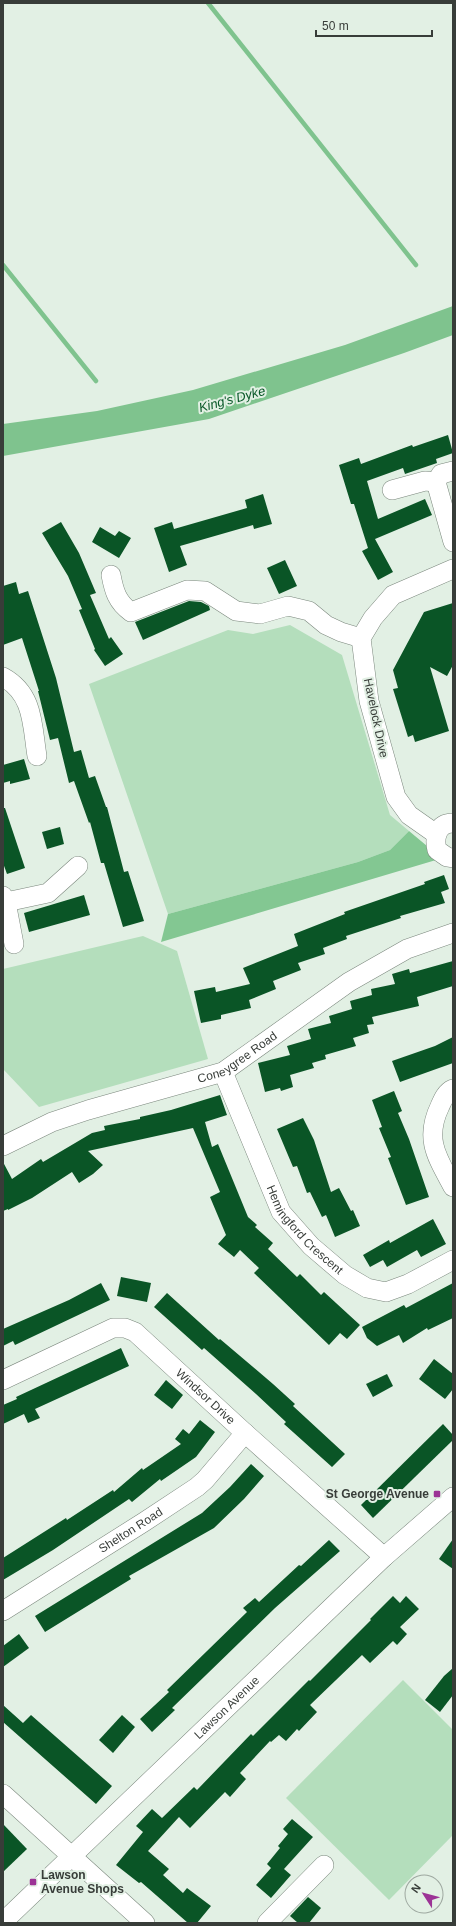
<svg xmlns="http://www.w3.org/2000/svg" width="456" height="1926" font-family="Arial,sans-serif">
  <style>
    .green { fill: #b4debc }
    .forest { fill: #83c792 }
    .water { fill: #7fc38e }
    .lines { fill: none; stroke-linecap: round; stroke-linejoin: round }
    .stream { stroke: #7fc38e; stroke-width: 4.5 }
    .building { fill: #0a5526 }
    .minor-casing { stroke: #7b877d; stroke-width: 20 }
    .minor { stroke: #fff; stroke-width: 19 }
    .poi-dot { fill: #9c3396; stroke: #e2f0e4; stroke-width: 1.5 }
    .labels { text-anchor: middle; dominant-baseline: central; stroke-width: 4; stroke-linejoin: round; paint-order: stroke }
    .street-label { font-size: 12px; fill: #383d39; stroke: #e2f0e4 }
    .poi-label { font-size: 12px; font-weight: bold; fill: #383d39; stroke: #e2f0e4; text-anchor: end }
    .water-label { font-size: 13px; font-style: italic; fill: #095828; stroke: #e2f0e4 }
  </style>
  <rect width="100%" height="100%" fill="#e2f0e4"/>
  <g class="green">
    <polygon points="290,625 342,655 390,815 409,831 390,850 358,862 168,914 89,684 228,630 253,634"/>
    <polygon points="143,936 177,951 208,1059 39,1107 3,1069 3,969"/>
    <polygon points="403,1680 453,1730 453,1835 389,1900 286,1798"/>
  </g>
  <polygon class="forest" points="409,831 427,846 436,860 161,942 168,914 358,862 390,850"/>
  <polygon class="water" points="453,306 453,335 404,353 209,419 3,456 3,424 97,411 193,390 345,345"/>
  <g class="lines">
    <g class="stream">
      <polyline points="208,3 416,265"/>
      <polyline points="3,265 96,381"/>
    </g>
  </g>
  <g class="building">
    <polygon points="448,435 453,453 436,459 437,463 405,474 403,468 367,481 378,519 425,499 432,515 375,539 393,572 378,580 362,551 368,548 354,504 351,504 339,465 359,458 361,464 412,445 413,447"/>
    <polygon points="263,494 272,524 254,529 253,525 180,546 187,565 169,572 154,528 172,522 174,529 247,508 245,500"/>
    <polygon points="61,522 79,553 96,593 90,595 109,639 111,637 123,654 105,666 94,650 95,649 79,610 82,609 68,576 42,533"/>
    <polygon points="100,527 115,536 119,531 131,538 119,558 92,542"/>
    <polygon points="285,560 297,586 279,594 267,568"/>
    <polygon points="16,582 19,594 28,591 56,678 74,752 81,750 89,778 95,776 106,807 107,807 124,872 128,871 144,921 123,927 104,863 101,863 90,822 89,823 74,781 69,783 58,738 50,740 38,691 39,691 22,638 3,645 3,586"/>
    <polygon points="189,601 201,602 209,606 210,610 143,640 135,622"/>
    <polygon points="453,603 453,665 447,676 430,667 449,731 415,742 413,735 408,737 393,689 398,688 393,670 424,612"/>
    <polygon points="24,759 30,779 10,784 10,781 3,783 3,765"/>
    <polygon points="3,808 5,808 25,868 7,874 3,863"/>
    <polygon points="60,827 64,844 47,849 42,832"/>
    <polygon points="444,875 449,889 441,892 445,903 400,916 401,918 346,936 347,939 323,948 325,954 298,963 301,970 273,981 276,989 249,1000 251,1008 221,1015 221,1019 201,1023 194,991 215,987 216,992 250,984 243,968 298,946 294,934 345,914 344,912 425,884 424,882"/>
    <polygon points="84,895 90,915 29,932 24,913"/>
    <polygon points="453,961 453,986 417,997 419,1006 372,1017 374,1024 367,1025 369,1033 353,1038 356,1046 325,1055 326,1059 312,1063 314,1068 290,1075 293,1087 281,1091 280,1088 265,1092 258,1063 290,1055 287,1046 311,1039 308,1029 331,1023 329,1016 352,1009 350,1001 372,995 371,989 395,984 392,974 409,969 410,973"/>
    <polygon points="453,1037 453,1063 400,1082 392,1061 435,1046"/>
    <polygon points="394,1091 402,1111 398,1113 409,1139 429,1197 406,1205 388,1158 391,1157 379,1128 382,1127 372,1100"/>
    <polygon points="220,1095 227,1115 205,1122 212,1147 218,1144 248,1217 257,1225 255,1227 273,1243 268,1249 297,1277 300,1274 321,1295 324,1292 360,1325 347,1339 340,1333 329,1345 254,1273 259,1268 240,1250 234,1257 218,1244 226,1235 210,1197 220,1192 193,1128 88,1151 103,1165 93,1174 79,1183 72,1172 32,1198 8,1210 8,1209 3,1211 3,1162 12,1179 41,1159 43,1162 92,1133 105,1130 104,1126 140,1119 140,1117 171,1110"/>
    <polygon points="303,1118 314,1140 331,1192 339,1188 351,1211 353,1210 360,1226 335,1237 326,1215 322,1217 310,1192 307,1193 297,1166 293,1167 277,1129"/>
    <polygon points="433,1219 446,1244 421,1257 417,1250 387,1267 383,1260 370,1267 363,1255 389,1240 390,1243"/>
    <polygon points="121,1277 151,1283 147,1302 117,1296"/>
    <polygon points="101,1283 110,1300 15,1345 13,1341 3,1346 3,1329 69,1300"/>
    <polygon points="453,1283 453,1318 428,1330 427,1328 403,1343 399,1335 377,1346 367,1338 362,1327 404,1305 406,1308"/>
    <polygon points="167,1293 219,1340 220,1339 273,1384 295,1404 293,1406 345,1454 332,1467 284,1424 286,1422 256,1394 204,1348 202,1350 154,1307"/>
    <polygon points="121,1348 129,1366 35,1409 40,1418 28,1423 24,1414 3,1424 3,1405 17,1399 16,1397"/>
    <polygon points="434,1359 453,1374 453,1389 445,1399 419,1379"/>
    <polygon points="387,1374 393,1386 373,1397 366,1384"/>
    <polygon points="166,1380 183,1395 172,1409 154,1395"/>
    <polygon points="200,1420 215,1432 196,1457 161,1481 160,1479 132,1502 129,1499 53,1550 3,1580 3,1558 66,1518 67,1520 113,1490 114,1492 142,1468 143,1470 181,1444 175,1439 183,1429 189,1434"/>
    <polygon points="443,1424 453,1435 453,1440 373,1518 361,1505"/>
    <polygon points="251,1464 264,1476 244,1499 214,1528 129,1576 131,1579 45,1632 35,1616 202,1513 230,1487"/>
    <polygon points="453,1539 453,1569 439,1559"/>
    <polygon points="329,1540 340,1551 275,1608 172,1708 175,1710 152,1732 140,1719 169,1692 167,1690 247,1612 243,1608 255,1598 259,1602 299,1565 301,1566"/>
    <polygon points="393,1596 400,1603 406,1596 419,1609 400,1627 407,1634 397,1645 393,1641 370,1663 362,1655 310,1705 317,1712 299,1731 297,1729 286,1741 279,1735 271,1742 270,1741 240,1773 246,1779 230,1797 225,1792 190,1828 179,1817 148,1851 169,1869 163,1875 183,1893 187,1888 211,1906 197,1923 188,1923 141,1882 139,1883 116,1865 143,1832 136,1826 152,1809 162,1818 194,1787 197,1790 251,1734 253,1736 309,1680 310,1681 371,1620 370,1619"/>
    <polygon points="19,1634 29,1648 3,1667 3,1646"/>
    <polygon points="453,1668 453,1695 440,1712 425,1700 444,1676"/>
    <polygon points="3,1705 23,1723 31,1715 112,1786 96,1804 3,1722"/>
    <polygon points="122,1715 135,1727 113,1753 99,1740"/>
    <polygon points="292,1819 313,1837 284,1869 291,1875 271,1898 256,1885 271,1868 267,1864 280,1848 278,1846 288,1834 283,1829"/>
    <polygon points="3,1824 27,1849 3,1872"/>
    <polygon points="308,1897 321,1908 309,1923 298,1923 290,1916"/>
  </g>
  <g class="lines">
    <g class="minor-casing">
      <g id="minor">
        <polyline points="453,471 441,474 436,482 453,542"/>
        <polyline points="392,490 425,481 436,482"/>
        <path d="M111,575c3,16 6,27 20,37l56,-22 18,1 31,20 24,3 28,-8 21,5 17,14 15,7 20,6"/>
        <path d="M3,677c31,17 29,48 34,79"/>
        <path d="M453,823c-16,0 -19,15 -16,27l10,7 6,1"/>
        <polyline points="436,834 409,815 396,797 369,701 361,638 373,618 393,595 453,569"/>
        <polyline points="3,896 6,902 14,944"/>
        <polyline points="6,902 48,893 78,866"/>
        <path id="s1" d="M223,1072l58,140 30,34 34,29 22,13 19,4 22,-8 45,-24"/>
        <path d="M453,1089c-7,3 -10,10 -13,17 -16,33 -3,51 13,81"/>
        <path id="s2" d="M3,1146l49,-24 36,-12 135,-38 126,-90 58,-33 46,-16"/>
        <path id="s3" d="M3,1380l110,-52h12l10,4 110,101 139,124"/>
        <path id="s4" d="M3,1611l141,-89 53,-35 8,-7 40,-47"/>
        <polyline points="3,1794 145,1923"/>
        <path id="s5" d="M3,1922l381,-365 69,-60"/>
        <polyline points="267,1923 324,1865"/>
      </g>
    </g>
    <use href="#minor" class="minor"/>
  </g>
  <g class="poi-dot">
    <rect x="433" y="1490" width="8" height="8" rx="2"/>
    <rect x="29" y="1878" width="8" height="8" rx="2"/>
  </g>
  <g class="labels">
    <g class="street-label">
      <text transform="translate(376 718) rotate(78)">Havelock Drive</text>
      <text stroke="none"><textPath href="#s2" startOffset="252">Coneygree Road</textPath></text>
      <text stroke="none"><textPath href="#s1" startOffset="180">Hemingford Crescent</textPath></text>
      <text stroke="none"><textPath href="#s3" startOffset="240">Windsor Drive</textPath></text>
      <text stroke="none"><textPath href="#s4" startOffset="151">Shelton Road</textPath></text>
      <text stroke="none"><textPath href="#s5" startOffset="310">Lawson Avenue</textPath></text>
    </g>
    <g class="poi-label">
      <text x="429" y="1494">St George Avenue</text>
      <text x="41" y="1875" text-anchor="start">Lawson<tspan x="41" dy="14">Avenue Shops</tspan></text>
    </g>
    <g class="water-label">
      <text transform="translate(232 399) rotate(-15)">King's Dyke</text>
    </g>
  </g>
  <rect width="456" height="1926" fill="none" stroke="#383d39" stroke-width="8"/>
  <g transform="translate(424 1894) rotate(306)"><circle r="19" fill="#e2f0e4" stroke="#9ea8a0"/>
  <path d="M0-3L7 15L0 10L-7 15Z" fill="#9c3396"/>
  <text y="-6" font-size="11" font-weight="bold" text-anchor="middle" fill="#383d39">N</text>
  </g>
  <path d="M316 30v6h116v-6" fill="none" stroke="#383d39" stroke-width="2"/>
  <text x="322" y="30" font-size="12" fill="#383d39" stroke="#e2f0e4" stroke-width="3" paint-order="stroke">50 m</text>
</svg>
